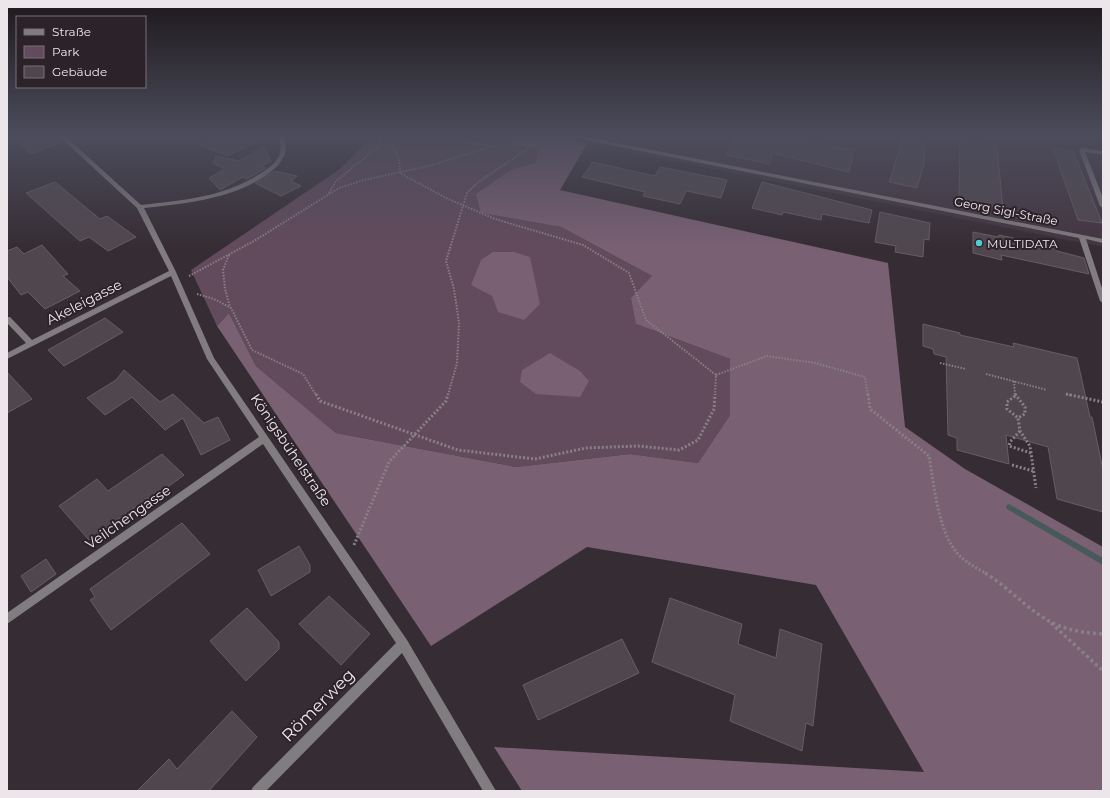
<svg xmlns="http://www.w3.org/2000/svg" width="1110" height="798" font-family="Montserrat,sans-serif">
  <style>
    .built { fill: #433540 }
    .green { fill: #624b5d }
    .forest { fill: #796073 }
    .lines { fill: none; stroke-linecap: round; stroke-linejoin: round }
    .stream { fill: #47595a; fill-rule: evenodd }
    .building { fill: #50474e; stroke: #675d65 }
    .path-far2 { stroke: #888086; stroke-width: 2; stroke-dasharray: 1.5 1.5; stroke-linecap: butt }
    .path-far1 { stroke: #888086; stroke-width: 3; stroke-dasharray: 2 2; stroke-linecap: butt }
    .path { stroke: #888086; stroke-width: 3.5; stroke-dasharray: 3 3; stroke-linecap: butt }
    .service { fill: #807c7f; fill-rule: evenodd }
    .minor { fill: #807c7f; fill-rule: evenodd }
    .poi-dot { fill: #51ccd2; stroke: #2c232a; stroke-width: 1.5 }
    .labels { text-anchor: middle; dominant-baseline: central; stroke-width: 4; stroke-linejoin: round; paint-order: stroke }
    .far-street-label { font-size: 12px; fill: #ece6ea; stroke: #2c232a }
    .far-poi-label { font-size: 12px; fill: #ece6ea; stroke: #2c232a; text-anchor: start }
    .street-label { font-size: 14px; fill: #ece6ea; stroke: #2c232a }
    .near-street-label { font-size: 17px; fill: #ece6ea; stroke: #2c232a }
  </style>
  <rect width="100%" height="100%" fill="#362d34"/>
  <polygon class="built" points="568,136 1046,136 1103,144 1103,247 587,144"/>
  <polygon class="green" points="372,136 483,136 538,150 536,163 512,169 481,213 561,227 652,276 636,324 730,359 730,415 698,463 630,454 516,467 336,433 256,366 229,313 217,326 191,270 340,169"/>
  <g class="forest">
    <polygon points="483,136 568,136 587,144 560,190 888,263 905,427 965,469 1103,547 1103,791 522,791 494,747 924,772 816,585 587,547 431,646 217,326 229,313 256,366 336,433 516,467 630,454 698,463 730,415 730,359 636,324 631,298 652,276 561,227 481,213 476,194 512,169 536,163 538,150"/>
    <polygon points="493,252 514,252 530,257 540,304 524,320 498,312 492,296 471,285 481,260"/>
    <polygon points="550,353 580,371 589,381 580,397 536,394 520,382 522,370"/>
  </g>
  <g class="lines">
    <polygon class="stream" points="1009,504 1103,558 1103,565 1007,509 1006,507 1007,505"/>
  </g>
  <g class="building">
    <polygon points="14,136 58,136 63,142 30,154"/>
    <polygon points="218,136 267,136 228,156 200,145"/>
    <polygon points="735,136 790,136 807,139 806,141 854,150 849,172 772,153 770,164 726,155"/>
    <polygon points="904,136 925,140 924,164 917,188 889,182"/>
    <polygon points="960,140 997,147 1003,209 959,198"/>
    <polygon points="264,147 271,161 260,167 266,168 247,179 243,177 220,190 209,178 225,169 213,163 216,156 239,161"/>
    <polygon points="1053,148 1073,151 1102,223 1078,220"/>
    <polygon points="593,162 655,176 660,167 727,180 721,198 686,191 680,204 643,196 645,192 582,177"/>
    <polygon points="275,171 297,176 291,181 301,186 281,196 255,183"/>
    <polygon points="55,182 100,219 107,216 136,237 108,251 89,237 80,241 26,193"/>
    <polygon points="762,182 872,210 869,223 822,214 821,220 783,212 782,215 752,208"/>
    <polygon points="880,212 930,223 929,240 924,239 923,257 895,252 896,246 875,242"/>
    <polygon points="973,232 998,237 999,235 1056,247 1057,251 1084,258 1089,274 1001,255 1002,260 973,253"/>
    <polygon points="42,245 68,274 63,276 80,291 45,309 28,292 21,295 7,277 7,251 17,247 24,254"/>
    <polygon points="105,318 123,332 64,366 48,350"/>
    <polygon points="923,324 960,333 960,335 1014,347 1013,343 1077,358 1090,417 1092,417 1103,470 1103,512 1057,499 1048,447 1006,435 1009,464 957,450 957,438 948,435 946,357 934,354 933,349 923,346"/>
    <polygon points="124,370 160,402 173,394 204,423 218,417 230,440 201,455 183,418 165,430 132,397 105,415 87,398 116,380"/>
    <polygon points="7,372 32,399 7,413"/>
    <polygon points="162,454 184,475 150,500 148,498 89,540 59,506 97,479 108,491"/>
    <polygon points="182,523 210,554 111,630 90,600 95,597 90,589"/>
    <polygon points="299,546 310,565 310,572 271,596 258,570"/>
    <polygon points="46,559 56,574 31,592 21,576"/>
    <polygon points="329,596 370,634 341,665 299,624"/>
    <polygon points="670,598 742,624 738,644 776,658 780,629 822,644 813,726 806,723 802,751 730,721 735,695 652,662"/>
    <polygon points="247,608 279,642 279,649 246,681 210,641"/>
    <polygon points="622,639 639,673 538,720 523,685"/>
    <polygon points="232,711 257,737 209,791 137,791 169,759 177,769"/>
  </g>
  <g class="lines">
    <g class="path-far2">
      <path d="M381,136c14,10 19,20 19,37l46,25 49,21 88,26 46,28 17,47 70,55 -1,20"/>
      <polyline points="427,136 492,146 533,145 554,136"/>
      <polyline points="1056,136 1077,139"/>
      <polyline points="329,193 336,181 379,146 380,136"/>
      <polyline points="229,255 223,270 225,289 230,307"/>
      <polyline points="189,276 254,241 339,188 364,180 429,166 492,146"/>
      <polyline points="197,294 214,299 231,308 252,350 303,374 316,395"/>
      <polyline points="940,363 966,369"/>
      <polyline points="986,374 1047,390"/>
      <polyline points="716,375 767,356 815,363 865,377 868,395"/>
      <polyline points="1014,381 1015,395"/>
      <polyline points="1066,394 1070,395"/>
      <polyline points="448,395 457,363 459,323 454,289 446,261 467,193 477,183 533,145"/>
    </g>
    <g class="path-far1">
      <polyline points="316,394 320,401 458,450 535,459 586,448 638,446 679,450 698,440 714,409 715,394"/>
      <path d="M868,394l2,15 59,47c5,29 9,74 28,97 8,9 19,15 30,21"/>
      <polyline points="1015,394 1025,407 1025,414 1018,418 1020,431 1030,446 1036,488"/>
      <polyline points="1066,394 1103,402"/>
      <polyline points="1015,396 1007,402 1007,409 1018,418"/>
      <polyline points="1020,431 1010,442 1009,446 1031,453"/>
      <polyline points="1012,465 1033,471"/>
      <polyline points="354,545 389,462 446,401 448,394"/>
    </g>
    <g class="path">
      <path d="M985,573c25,15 44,39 70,51 15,7 32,9 48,10"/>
      <polyline points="1051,623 1103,671"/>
    </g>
    <polygon class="service" points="1082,148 1103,151 1103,155 1085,152 1103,198 1103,208 1100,206 1079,150"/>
    <g class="minor">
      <path d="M59,136h6l76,69c42,-5 84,-8 120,-32 16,-10 24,-18 17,-37h6c6,19 -4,30 -19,40 -37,24 -79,27 -121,32l32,64 38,86 193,282 89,151h-13l-81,-138 -136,138h-15l2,-4 143,-144 -133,-199 -256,180v-11l252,-176 -52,-78 -36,-83 -164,83v-6l19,-10 -19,-20v-6h3l22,23 137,-69 -32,-63z"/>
      <polygon points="573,136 581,136 1103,239 1103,243 1086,239 1103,291 1103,303 1100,301 1079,238 575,138"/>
    </g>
  </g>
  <linearGradient id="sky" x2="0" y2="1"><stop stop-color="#1e191d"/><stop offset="0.55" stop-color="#4c4c5c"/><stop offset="1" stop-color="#4c4c5c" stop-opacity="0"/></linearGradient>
  <rect width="1110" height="247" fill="url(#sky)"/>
  <circle class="poi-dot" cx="979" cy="243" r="4"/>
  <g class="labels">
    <g class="far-street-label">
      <text transform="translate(1006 211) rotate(11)">Georg Sigl-Straße</text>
    </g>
    <g class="far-poi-label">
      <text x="987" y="243">MULTIDATA</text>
    </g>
    <g class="street-label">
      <text transform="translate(84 302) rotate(-27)">Akeleigasse</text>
      <text transform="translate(291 450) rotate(56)">Königsbühelstraße</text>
      <text transform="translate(128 517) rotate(-35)">Veilchengasse</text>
    </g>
    <g class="near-street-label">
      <text transform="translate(318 705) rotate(-45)">Römerweg</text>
    </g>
  </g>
  <rect width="1110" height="798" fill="none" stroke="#ece6ea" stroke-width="16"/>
  <rect x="16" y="16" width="130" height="72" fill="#2c232a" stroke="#797177"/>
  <rect x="24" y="29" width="20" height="6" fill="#807c7f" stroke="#797177"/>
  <text x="52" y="36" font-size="12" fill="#ece6ea">Straße</text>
  <rect x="24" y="46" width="20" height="12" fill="#624b5d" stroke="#797177"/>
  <text x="52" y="56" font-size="12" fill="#ece6ea">Park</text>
  <rect x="24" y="66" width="20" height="12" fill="#50474e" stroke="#797177"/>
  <text x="52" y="76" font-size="12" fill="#ece6ea">Gebäude</text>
</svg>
